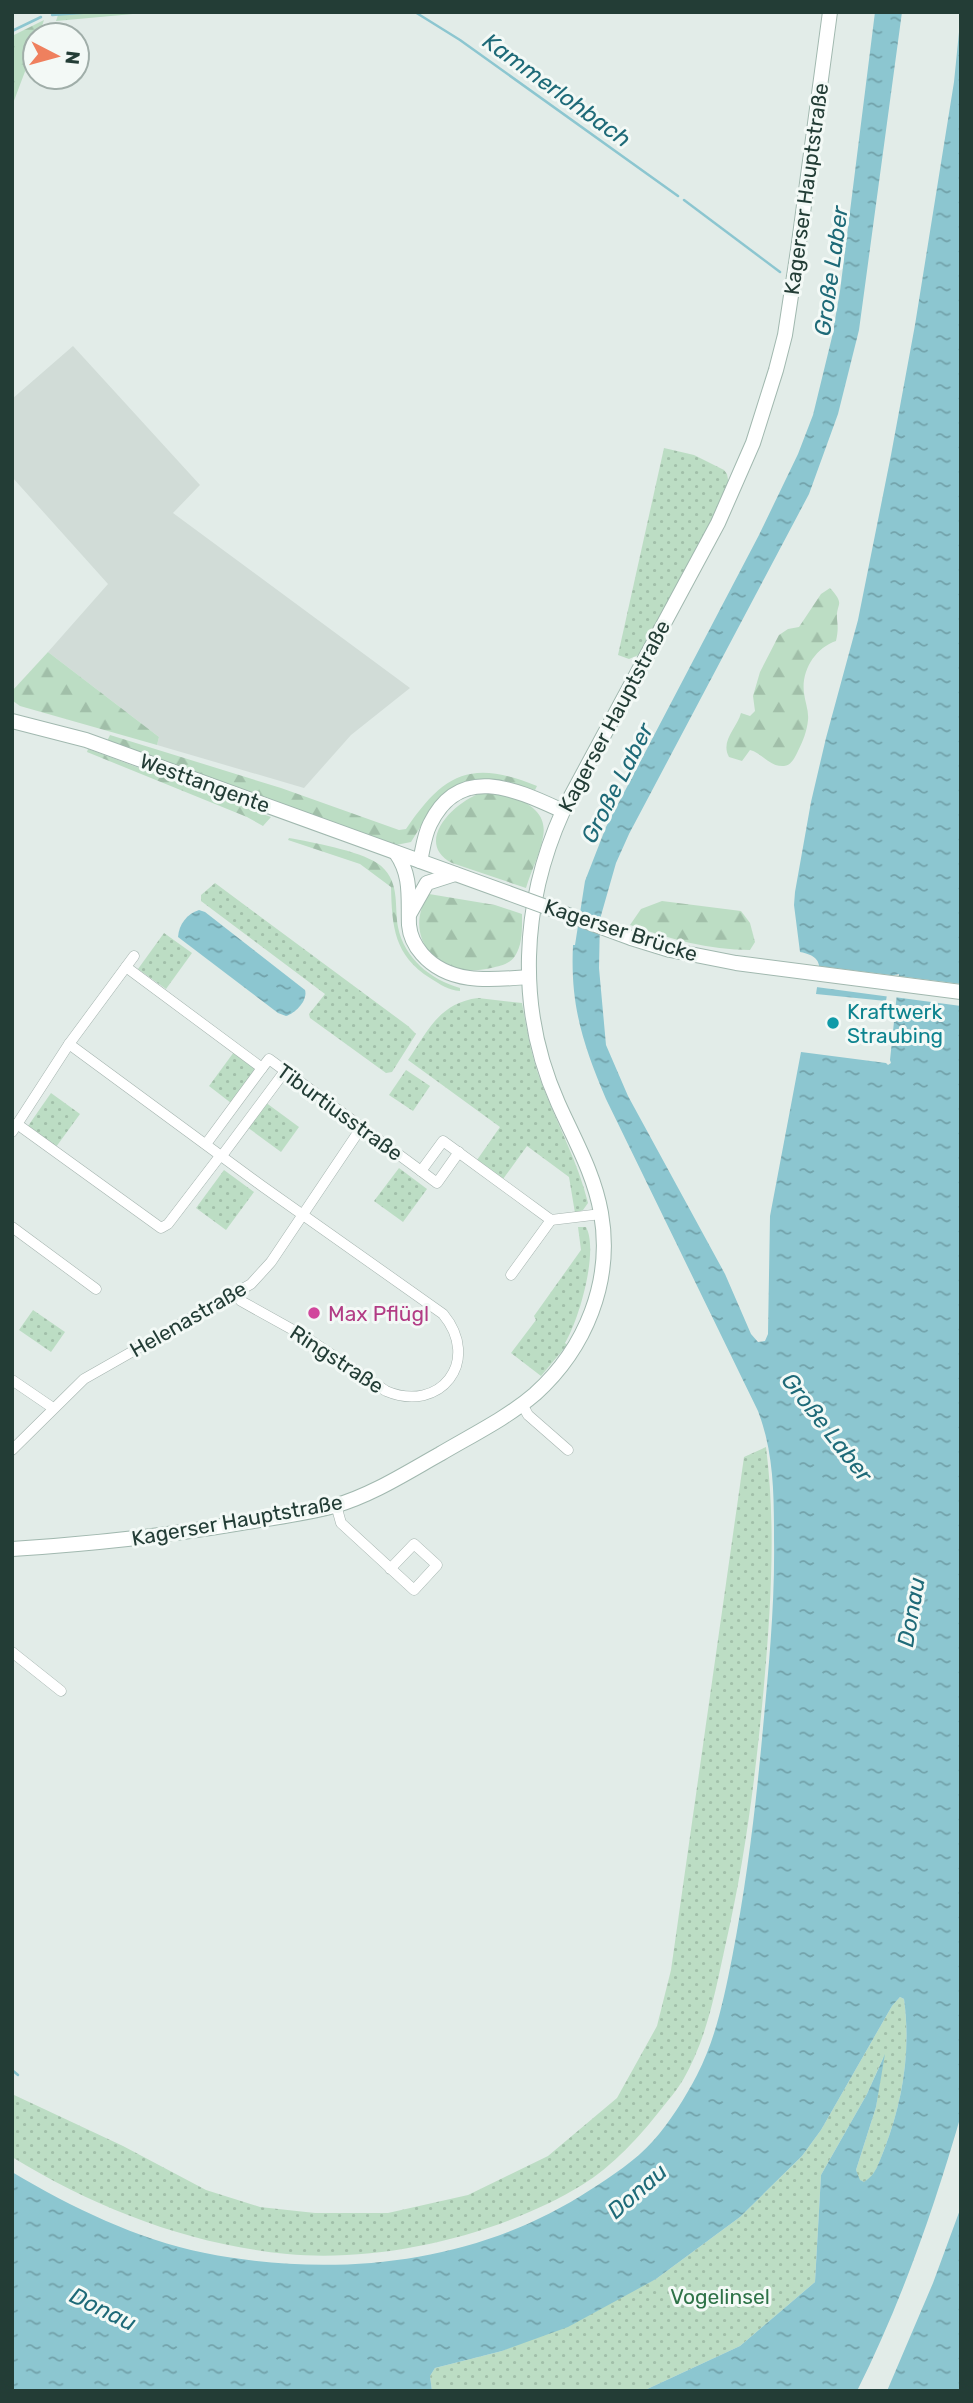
<svg xmlns="http://www.w3.org/2000/svg" width="973" height="2403" font-family="Rubik,sans-serif">
  <style>
    .built { fill: #d1dcd7 }
    .green { fill: url(#green-dots) }
    .forest { fill: url(#forest-firs) }
    .water { fill: url(#water-ripples) }
    .pier { fill: #e2ece8 }
    .lines { fill: none; stroke-linecap: round; stroke-linejoin: round }
    .stream { stroke: #8cc6d0; stroke-width: 2.5 }
    .street-casing { stroke: #a5b4af; stroke-width: 11 }
    .secondary-casing { stroke: #a1b8af; stroke-width: 16 }
    .street { stroke: #fff; stroke-width: 10 }
    .secondary { stroke: #fff; stroke-width: 14 }
    .secondary-bridge-casing { stroke: #a1b8af; stroke-width: 16; stroke-linecap: butt }
    .secondary-bridge { stroke: #fff; stroke-width: 14 }
    .culture-dot { fill: #0f9aa8; stroke: #f3f9f6; stroke-width: 2.5 }
    .hotel-dot { fill: #d1479c; stroke: #f3f9f6; stroke-width: 2.5 }
    .labels { text-anchor: middle; dominant-baseline: central; stroke-width: 6; stroke-linejoin: round; paint-order: stroke }
    .street-label { font-size: 21px; fill: #233d36; stroke: #f3f9f6 }
    .culture-label { font-size: 21px; fill: #0d838f; stroke: #f3f9f6; text-anchor: start }
    .hotel-label { font-size: 21px; fill: #b23c85; stroke: #f3f9f6; text-anchor: start }
    .park-label { font-size: 21px; fill: #2e7348; stroke: #f3f9f6 }
    .water-label { font-size: 23px; font-style: italic; fill: #1e6a78; stroke: #f3f9f6 }
  </style>
  <defs>
    <pattern id="green-dots" width="8" height="8" patternUnits="userSpaceOnUse" patternTransform="scale(1.75)"><rect width="8" height="8" fill="#bcddc4"/><path d="M2 2h.1M6 6h.1" fill="none" stroke="#a1bfa9" stroke-width="1.8" stroke-linecap="round"/></pattern>
    <pattern id="forest-firs" width="22" height="20" patternUnits="userSpaceOnUse" patternTransform="scale(1.75)"><rect width="22" height="20" fill="#bcddc4"/><path d="M5 1l3.5 6h-7zM16 11l3.5 6h-7z" fill="#a1bfa9"/></pattern>
    <pattern id="water-ripples" width="26" height="14" patternUnits="userSpaceOnUse" patternTransform="scale(1.75)"><rect width="26" height="14" fill="#8cc6d0"/><path d="M2 4q2-2 4 0t4 0M15 11q2-2 4 0t4 0" fill="none" stroke="#72a2aa"/></pattern>
  </defs>
  <rect width="100%" height="100%" fill="#e2ece8"/>
  <polygon class="built" points="73,346 200,485 173,513 410,688 351,735 304,788 157,745 159,737 48,652 108,584 12,477 12,399"/>
  <g class="green">
    <polygon points="664,448 694,455 724,470 727,474 729,485 714,520 641,654 629,659 618,655"/>
    <polygon points="215,883 408,1026 416,1034 392,1072 386,1073 310,1018 309,1014 325,994 201,901 201,895"/>
    <polygon points="164,933 192,953 166,989 138,969"/>
    <path d="M478,998l44,5c5,28 10,57 21,84 15,39 35,75 45,116l-5,7 -8,3 -6,-36 -42,-31 -24,33 -26,-19 23,-33 -92,-67c20,-29 31,-57 70,-62z"/>
    <polygon points="234,1052 254,1067 254,1072 231,1103 209,1086"/>
    <polygon points="406,1070 430,1086 413,1111 389,1095"/>
    <polygon points="51,1093 80,1114 56,1147 28,1126"/>
    <polygon points="265,1102 299,1127 281,1152 247,1127"/>
    <polygon points="399,1168 427,1189 403,1222 374,1201"/>
    <polygon points="224,1170 254,1192 226,1230 196,1208"/>
    <path d="M578,1227h8c13,24 -7,93 -21,116l2,2 -26,31 -30,-23 25,-33 -2,-4 47,-66z"/>
    <polygon points="33,1310 65,1332 51,1352 19,1330"/>
    <path d="M766,1447c10,79 5,159 -2,238 -8,88 -19,176 -39,262 -10,46 -18,91 -42,133 -6,10 -14,19 -21,28 -22,28 -49,58 -80,77 -82,50 -200,78 -295,69 -99,-10 -190,-45 -275,-97v-63l111,52 83,44 54,17 55,6h73l80,-18 80,-39 69,-58 40,-72 14,-56 73,-513z"/>
    <path d="M900,1997l4,2c7,52 -1,102 -20,151 -5,12 -8,26 -20,32l-5,-2 -3,-10 20,-63 7,-49 -16,36 -46,81 -6,107 -75,64 -97,45h-211l-2,-15 5,-8 67,-17 154,-72 84,-62 62,-61 19,-26 71,-124z"/>
  </g>
  <g class="forest">
    <polygon points="59,12 155,12 56,21"/>
    <polygon points="44,20 39,35 35,35 35,45 12,106 12,36"/>
    <path d="M830,588c16,18 6,14 7,31 1,9 1,13 -1,22 -21,7 -35,30 -32,52 1,9 5,18 4,27 -1,11 -5,21 -10,31 -3,6 -6,14 -14,15 -15,1 -22,-13 -34,-16l-8,11 -13,-4c-9,-16 8,-29 12,-44l9,3 5,-5 -2,-15 7,-24 19,-37 9,-6 11,-2 22,-33z"/>
    <polygon points="48,652 159,737 157,745 20,706 13,701 13,690"/>
    <path d="M110,735l171,53 118,42 7,-1c38,-56 65,-70 131,-43l-2,4 -33,-10 -33,2 -40,31 -18,29 -15,3 -289,-104z"/>
    <polygon points="88,749 271,817 263,826 247,817 87,752"/>
    <path d="M482,793c24,0 68,10 61,44 -3,17 -12,34 -17,51l-74,-25c-39,-20 2,-62 30,-70z"/>
    <path d="M289,838c23,4 70,13 88,25 24,16 17,42 21,64 6,31 33,53 62,61v3c-12,-1 -19,-6 -30,-13 -36,-23 -38,-51 -39,-91l-31,-23 -72,-24z"/>
    <path d="M429,894l66,11 27,9c0,13 1,30 -7,42 -5,8 -15,10 -24,12 -10,2 -22,4 -32,1 -37,-8 -51,-45 -30,-75z"/>
    <path d="M662,901l79,10 9,12 5,19 -5,8c-41,0 -81,-11 -120,-25l11,-16z"/>
  </g>
  <g class="water">
    <path d="M875,12h27l-43,318 -21,84 -29,80 -180,340 -13,29 -16,56 -1,49 7,77 22,51 97,178 26,60 7,8 7,-1 3,-7 2,-118 31,-164 85,11 2,2 3,-2 -1,-3 9,-86 -9,2 -4,25 -70,-7c3,-23 11,-37 -16,-42l-6,-47 1,-13 16,-90 15,-64 32,-118 33,-165 24,-130 39,-243 7,-70v2103c-27,94 -60,188 -104,276h-214l97,-45 75,-64 6,-107 46,-81 18,-40 -9,53 -20,63 4,10 4,2c12,-7 15,-20 20,-32 19,-49 27,-99 20,-151l-4,-2 -8,9 -71,124 -19,26 -62,61 -84,62 -88,48 -66,24 -67,17 -5,8 2,15h-420v-219c61,36 124,67 193,81 131,26 272,11 385,-63 22,-14 45,-29 63,-49 17,-19 32,-43 44,-66 19,-37 27,-77 35,-117 15,-77 24,-153 31,-230 6,-63 12,-125 11,-189 0,-44 0,-86 -16,-128l-152,-312c-23,-55 -36,-93 -33,-154h2l10,-64 21,-54 153,-292 39,-81 15,-39 19,-78 8,-46z"/>
    <path d="M199,910l6,2 100,78c3,10 -9,23 -19,26l-8,-3 -100,-76c1,-13 9,-23 21,-27z"/>
    <polygon points="961,2207 961,2391 887,2391 933,2283"/>
  </g>
  <polygon class="pier" points="819,966 961,984 961,1006 894,997 896,977 893,978 891,997 816,987"/>
  <g class="lines">
    <g class="stream">
      <polyline points="415,12 460,40 678,196"/>
      <polyline points="52,15 94,12"/>
      <polyline points="12,31 41,17"/>
      <polyline points="684,200 780,272"/>
      <polyline points="12,2070 18,2075"/>
    </g>
    <g class="street-casing">
      <g id="street">
        <polyline points="126,967 262,1068 269,1059 421,1171 443,1141 551,1220 601,1214"/>
        <path d="M69,1044l193,142 181,128c39,47 -3,100 -57,77l-82,-55 -63,-35 -6,-7"/>
        <polyline points="17,1124 161,1228 168,1224 220,1156"/>
        <polyline points="12,1132 69,1044 134,956"/>
        <polyline points="206,1144 262,1068"/>
        <polyline points="221,1157 285,1071"/>
        <polyline points="421,1171 437,1183 459,1152"/>
        <polyline points="12,1227 96,1289"/>
        <polyline points="511,1275 551,1220"/>
        <polyline points="12,1380 53,1408"/>
        <polyline points="522,1404 528,1415 568,1450"/>
        <polyline points="12,1450 84,1379 251,1284 271,1262 361,1128"/>
        <polyline points="336,1505 341,1523 414,1590 437,1565 414,1544 390,1569"/>
        <polyline points="12,1652 61,1691"/>
      </g>
    </g>
    <g class="secondary-casing">
      <g id="secondary">
        <polyline points="12,721 86,740 508,893"/>
        <path d="M396,853c16,23 12,45 13,72 1,11 6,21 13,29 27,31 69,26 106,23"/>
        <path d="M420,861c3,-12 4,-25 10,-37 30,-62 87,-34 133,-13"/>
        <polyline points="410,913 427,883 455,874"/>
        <polyline points="631,938 670,950 736,963 961,992"/>
        <path d="M12,1549c77,-5 153,-13 229,-26 31,-5 63,-9 93,-17 38,-11 72,-33 106,-52 32,-19 67,-36 95,-60 51,-46 78,-113 66,-181 -7,-40 -27,-74 -43,-110 -42,-94 -37,-199 5,-292l155,-288 35,-80 23,-73 9,-35 13,-85 32,-238"/>
      </g>
    </g>
    <use href="#street" class="street"/>
    <use href="#secondary" class="secondary"/>
    <g class="secondary-bridge-casing">
      <polyline id="secondary-bridge" points="508,893 631,938"/>
    </g>
    <use href="#secondary-bridge" class="secondary-bridge"/>
  </g>
  <circle class="culture-dot" cx="833" cy="1023" r="7"/>
  <circle class="hotel-dot" cx="314" cy="1313" r="7"/>
  <g class="labels">
    <g class="street-label">
      <text transform="translate(806 189) rotate(-82)">Kagerser Hauptstraße</text>
      <text transform="translate(614 716) rotate(-62)">Kagerser Hauptstraße</text>
      <text transform="translate(205 783) rotate(20)">Westtangente</text>
      <text transform="translate(621 930) rotate(18)">Kagerser Brücke</text>
      <text transform="translate(340 1112) rotate(36)">Tiburtiusstraße</text>
      <text transform="translate(188 1319) rotate(-30)">Helenastraße</text>
      <text transform="translate(337 1359) rotate(33)">Ringstraße</text>
      <text transform="translate(237 1520) rotate(-10)">Kagerser Hauptstraße</text>
    </g>
    <g class="culture-label">
      <text x="847" y="1011">Kraftwerk<tspan x="847" dy="24">Straubing</tspan></text>
    </g>
    <g class="hotel-label">
      <text x="328" y="1313">Max Pflügl</text>
    </g>
    <g class="park-label">
      <text x="720" y="2296">Vogelinsel</text>
    </g>
    <g class="water-label">
      <text transform="translate(557 90) rotate(36)">Kammerlohbach</text>
      <text transform="translate(831 271) rotate(-82)">Große Laber</text>
      <text transform="translate(617 783) rotate(-63)">Große Laber</text>
      <text transform="translate(827 1427) rotate(52)">Große Laber</text>
      <text transform="translate(911 1612) rotate(-80)">Donau</text>
      <text transform="translate(637 2191) rotate(-41)">Donau</text>
      <text transform="translate(103 2309) rotate(26)">Donau</text>
    </g>
  </g>
  <rect width="973" height="2403" fill="none" stroke="#233d36" stroke-width="28"/>
  <g transform="translate(56 56) rotate(96)"><circle r="33" fill="#f3f9f6" stroke="#a0aea9" stroke-width="2"/>
  <path d="M0-5L12 26L0 18L-12 26Z" fill="#ef805e"/>
  <text y="-10" font-size="19" font-weight="bold" text-anchor="middle" fill="#233d36">N</text>
  </g>
</svg>
